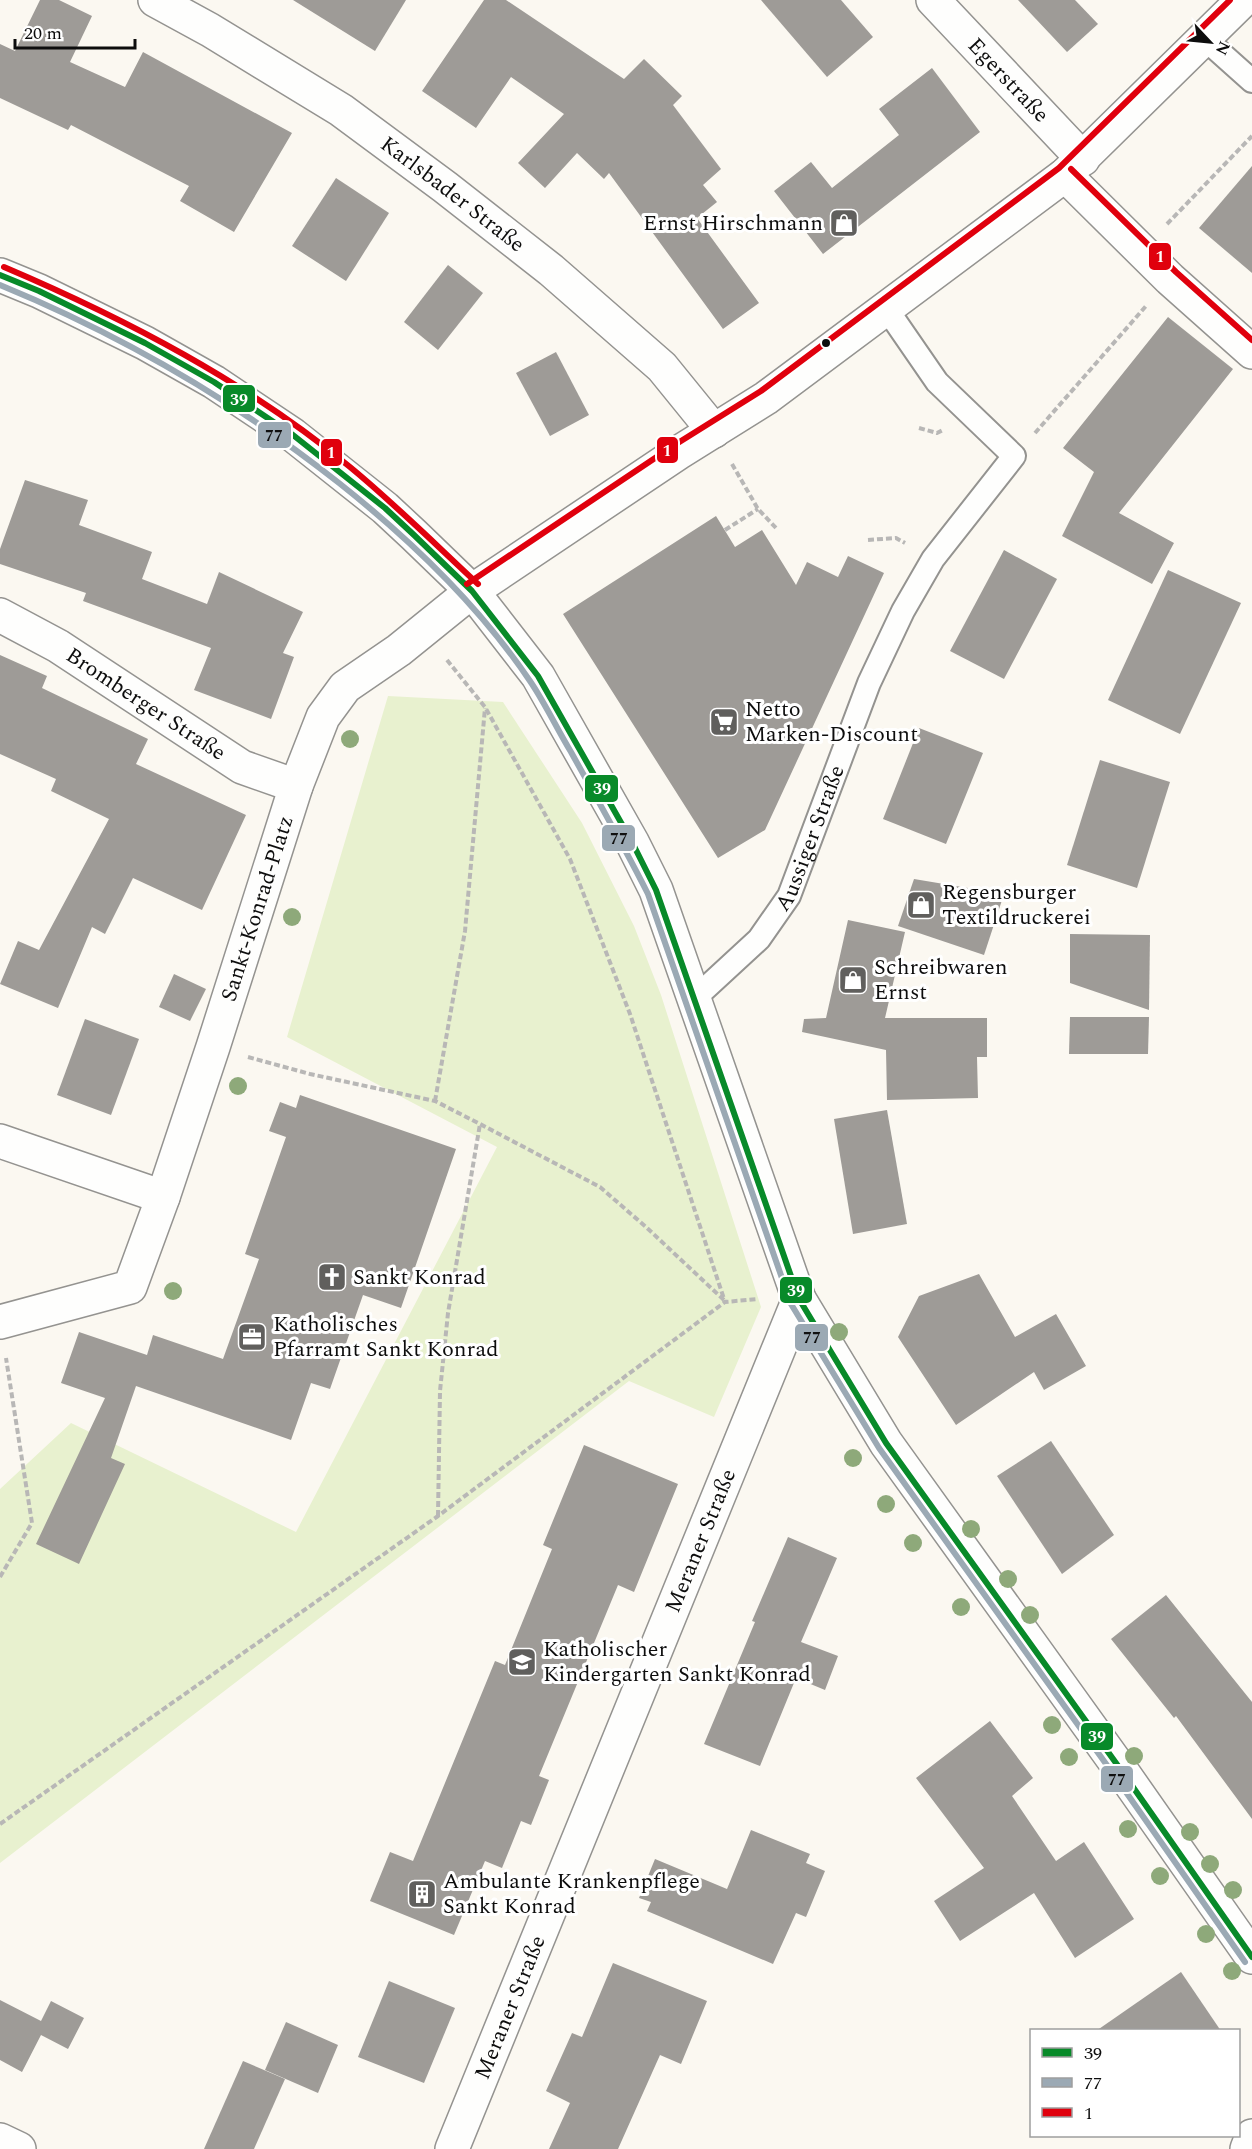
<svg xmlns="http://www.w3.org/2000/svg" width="1252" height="2149" font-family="Spectral,serif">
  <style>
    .green { fill: #e8f1cf }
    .building { fill: #9e9b97 }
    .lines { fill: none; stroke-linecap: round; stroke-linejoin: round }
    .service-casing { stroke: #949390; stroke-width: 26 }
    .minor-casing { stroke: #949390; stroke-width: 36 }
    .tertiary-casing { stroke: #949390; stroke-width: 36 }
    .path { stroke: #b8b7b6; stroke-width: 4; stroke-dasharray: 6 3; stroke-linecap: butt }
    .service { stroke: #fefefd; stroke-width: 22 }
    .minor { stroke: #fefefd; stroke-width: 33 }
    .tertiary { stroke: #fefefd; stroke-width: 33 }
    .bus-1-casing { stroke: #fff; stroke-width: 10 }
    .bus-2-casing { stroke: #fff; stroke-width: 10 }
    .bus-3-casing { stroke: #fff; stroke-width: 10 }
    .bus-1 { stroke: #088a29; stroke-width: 6 }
    .bus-2 { stroke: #9ba9b4; stroke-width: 6 }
    .bus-3 { stroke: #e0000d; stroke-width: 6 }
    .tree { fill: #8ea97a }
    .bus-dot { fill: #0d0d0d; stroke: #fff; stroke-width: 2 }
    .labels { text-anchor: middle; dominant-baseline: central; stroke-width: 6; stroke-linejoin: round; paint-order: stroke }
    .street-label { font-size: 22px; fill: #0d0d0d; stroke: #fff }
    .poi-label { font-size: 22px; fill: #0d0d0d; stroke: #fff; text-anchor: start }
    .line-badge { stroke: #fff; stroke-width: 2 }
    .badge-label { font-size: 16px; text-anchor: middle; font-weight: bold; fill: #fff }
    .pale-badge-label { font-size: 16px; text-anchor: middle; font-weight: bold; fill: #111 }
  </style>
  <rect width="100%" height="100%" fill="#fbf8f1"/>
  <polygon class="green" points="388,696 503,702 582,823 634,926 661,995 761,1307 714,1417 629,1381 0,1863 0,1489 71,1423 296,1532 497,1147 287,1037"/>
  <g class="building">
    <polygon points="40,0 59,0 92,16 70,62 125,87 143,52 292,133 234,232 180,201 189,186 71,125 68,130 0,98 0,44 15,51"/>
    <polygon points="293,0 406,0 375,51"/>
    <polygon points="484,0 506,0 624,79 644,59 682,96 673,105 721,169 703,185 717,202 697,218 759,303 723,329 609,173 604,179 577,153 545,188 518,163 564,114 511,77 476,128 422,91"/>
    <polygon points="761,0 841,0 873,37 827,77"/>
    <polygon points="1018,0 1075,0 1098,24 1067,52"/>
    <polygon points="932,68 980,132 823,254 774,191 811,162 832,188 899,135 879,109"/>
    <polygon points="1252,166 1252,273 1199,228"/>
    <polygon points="336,178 389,213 346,281 292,246"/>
    <polygon points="448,265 483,293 438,350 404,322"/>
    <polygon points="1168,317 1233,369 1119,513 1174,543 1152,584 1062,536 1094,472 1063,448"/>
    <polygon points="556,352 589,415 550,436 516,373"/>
    <polygon points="25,480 88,500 79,525 152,552 142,579 207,604 219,572 303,612 283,653 294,657 271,719 194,690 211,648 83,601 86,593 0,564 0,549"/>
    <polygon points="716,516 735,547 762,530 796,585 807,562 838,577 848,556 884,573 765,830 718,858 563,614"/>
    <polygon points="1004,550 1057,579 1004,679 950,651"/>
    <polygon points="1168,570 1241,603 1180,734 1108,700"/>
    <polygon points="0,655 47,676 42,688 148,739 136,764 246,815 202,910 133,878 105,934 92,927 58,1008 0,984 18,941 39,950 109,819 51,791 56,779 0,754"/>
    <polygon points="919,728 983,753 946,844 883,819"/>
    <polygon points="1100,760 1170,782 1137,888 1067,865"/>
    <polygon points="914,879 1004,894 984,955 898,926"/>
    <polygon points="848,920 905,932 885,1018 987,1018 987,1057 977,1057 978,1098 887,1100 886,1050 802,1032 804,1019 826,1018"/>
    <polygon points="1070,934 1150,935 1149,1010 1070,983"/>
    <polygon points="174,974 206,989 190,1021 159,1007"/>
    <polygon points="1070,1017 1149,1017 1148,1054 1069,1054"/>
    <polygon points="85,1019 139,1039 111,1115 57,1095"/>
    <polygon points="300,1095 456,1149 401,1308 363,1295 330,1389 311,1383 291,1440 136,1386 111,1458 125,1464 79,1564 36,1544 105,1398 61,1383 79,1332 147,1355 153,1335 223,1359 259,1259 245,1254 286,1137 269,1131 280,1102 296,1108"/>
    <polygon points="887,1110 907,1224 853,1234 834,1119"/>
    <polygon points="979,1274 1015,1337 1056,1314 1086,1366 1044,1390 1034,1372 956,1425 898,1337 919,1296"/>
    <polygon points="1051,1441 1114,1535 1062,1574 997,1476"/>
    <polygon points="584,1445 678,1484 634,1592 618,1585 539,1776 549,1780 531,1825 521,1821 502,1868 485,1861 454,1935 370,1901 390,1852 413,1861 495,1661 505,1665 552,1549 543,1545"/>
    <polygon points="788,1537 837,1558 801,1642 838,1656 825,1690 796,1678 760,1766 704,1744 755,1622 752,1621"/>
    <polygon points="1166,1595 1252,1702 1252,1819 1176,1716 1174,1718 1111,1639"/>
    <polygon points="990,1721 1033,1778 1012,1796 1056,1861 1084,1842 1134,1919 1075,1958 1034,1893 960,1941 934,1901 984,1868 916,1778"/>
    <polygon points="751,1830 810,1854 806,1863 825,1871 806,1917 796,1913 773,1964 647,1911 651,1902 639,1898 655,1859 727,1889"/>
    <polygon points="613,1963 707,2001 681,2064 660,2055 618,2149 549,2149 570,2103 546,2091 572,2033 582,2037"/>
    <polygon points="1181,1972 1221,2031 1096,2031"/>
    <polygon points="389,1981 455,2008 424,2083 358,2057"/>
    <polygon points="0,2000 41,2021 51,2001 84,2018 68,2049 41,2035 22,2072 0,2060"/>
    <polygon points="286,2022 338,2045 318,2093 265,2070"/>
    <polygon points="243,2061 285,2079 254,2149 204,2149"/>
  </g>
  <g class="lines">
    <g class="service-casing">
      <g id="service">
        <polyline points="1205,39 1252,81"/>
        <path id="s1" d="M695,998l64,-59 30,-43 80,-213 34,-72 30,-52 81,-103 -77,-74 -51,-74"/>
      </g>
    </g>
    <g class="minor-casing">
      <g id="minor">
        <path id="s2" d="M155,0l55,30 131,80 104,77 106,83 111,97 52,64"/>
        <path id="s3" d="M933,0l150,159"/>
        <polyline points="1065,175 1170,279 1252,352"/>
        <path id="s4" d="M0,615l58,31 184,121 54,19"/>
        <polyline points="0,1141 163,1197"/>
        <path id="s5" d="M0,1322l130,-35 33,-90 50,-150 83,-261 27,-69 22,-30 54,-37 73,-59"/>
        <polyline points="0,2140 19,2149"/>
        <path id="s6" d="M452,2149l347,-850"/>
        <polyline points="1247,2149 1252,2136"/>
      </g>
    </g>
    <g class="tertiary-casing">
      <g id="tertiary">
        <polyline points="0,275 39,291 145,343 214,382 293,435 385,508 414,535 472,591 538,676 632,842 656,890 799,1299 886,1443 1121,1770 1252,1957"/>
        <polyline points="472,591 678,453 766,398 1065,175 1243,0"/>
      </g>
    </g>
    <g class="path">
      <polyline points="1167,224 1252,136"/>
      <polyline points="919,428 937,433 943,430"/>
      <polyline points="1035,433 1146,306"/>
      <polyline points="732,464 758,509 777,529"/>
      <polyline points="725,530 758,509"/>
      <polyline points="868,540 896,538 905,543"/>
      <polyline points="447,660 485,707 570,859 630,1014 725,1302"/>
      <polyline points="248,1057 310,1074 435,1101 480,1124 600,1187 646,1227 725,1301"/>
      <polyline points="435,1101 465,931 485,708"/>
      <polyline points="438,1516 440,1391 448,1313 480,1124"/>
      <polyline points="0,1577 32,1523 6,1358"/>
      <polyline points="0,1824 438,1516 725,1302 758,1299"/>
    </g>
    <use href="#service" class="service"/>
    <use href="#minor" class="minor"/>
    <use href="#tertiary" class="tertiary"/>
    <g class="bus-1-casing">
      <polyline id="bus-1" points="0,275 39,291 145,343 214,382 293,435 385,508 414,535 472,591 538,676 632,842 656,890 799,1299 886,1443 1121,1770 1252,1957"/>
    </g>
    <g class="bus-2-casing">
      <path id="bus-2" d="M0,285c124,51 234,115 339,198 72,57 139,121 191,198 15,22 27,48 41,71 26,47 53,94 77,142l143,410 88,144 235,327 131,187"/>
    </g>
    <g class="bus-3-casing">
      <g id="bus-3">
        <polyline points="1071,169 1176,272 1252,340"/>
        <path d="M4,267c122,52 243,115 346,200 45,37 86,78 128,117"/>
        <polyline points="467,584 673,446 761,391 1059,168 1230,0"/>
      </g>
    </g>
    <use href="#bus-1" class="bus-1"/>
    <use href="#bus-2" class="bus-2"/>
    <use href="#bus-3" class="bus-3"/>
  </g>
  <g class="tree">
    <circle cx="350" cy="739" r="9"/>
    <circle cx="292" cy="917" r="9"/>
    <circle cx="238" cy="1086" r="9"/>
    <circle cx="173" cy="1291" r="9"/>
    <circle cx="839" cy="1332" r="9"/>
    <circle cx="853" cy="1458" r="9"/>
    <circle cx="886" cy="1504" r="9"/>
    <circle cx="971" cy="1529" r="9"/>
    <circle cx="913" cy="1543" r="9"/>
    <circle cx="1008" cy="1579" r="9"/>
    <circle cx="961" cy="1607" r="9"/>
    <circle cx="1030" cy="1615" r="9"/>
    <circle cx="1052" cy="1725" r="9"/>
    <circle cx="1134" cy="1756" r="9"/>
    <circle cx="1069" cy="1757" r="9"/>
    <circle cx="1128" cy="1829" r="9"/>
    <circle cx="1190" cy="1832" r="9"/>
    <circle cx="1210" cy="1864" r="9"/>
    <circle cx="1160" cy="1876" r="9"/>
    <circle cx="1233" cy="1890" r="9"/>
    <circle cx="1206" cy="1934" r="9"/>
    <circle cx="1232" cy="1971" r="9"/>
  </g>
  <defs>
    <g id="shop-square" transform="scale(1.5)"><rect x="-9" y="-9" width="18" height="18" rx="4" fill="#605f5d" stroke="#fff"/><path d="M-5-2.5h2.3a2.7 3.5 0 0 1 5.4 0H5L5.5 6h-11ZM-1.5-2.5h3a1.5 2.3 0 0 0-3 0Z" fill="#fff"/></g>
    <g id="supermarket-square" transform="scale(1.5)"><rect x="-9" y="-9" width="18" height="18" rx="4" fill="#605f5d" stroke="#fff"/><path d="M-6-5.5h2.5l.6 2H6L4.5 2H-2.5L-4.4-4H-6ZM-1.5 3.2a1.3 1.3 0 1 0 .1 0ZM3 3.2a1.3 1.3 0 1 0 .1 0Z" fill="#fff"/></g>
    <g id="church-square" transform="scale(1.5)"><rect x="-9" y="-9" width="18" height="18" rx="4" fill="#605f5d" stroke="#fff"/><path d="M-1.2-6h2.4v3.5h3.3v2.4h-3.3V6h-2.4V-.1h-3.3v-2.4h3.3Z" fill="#fff"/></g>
    <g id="office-square" transform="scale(1.5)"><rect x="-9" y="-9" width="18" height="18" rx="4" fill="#605f5d" stroke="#fff"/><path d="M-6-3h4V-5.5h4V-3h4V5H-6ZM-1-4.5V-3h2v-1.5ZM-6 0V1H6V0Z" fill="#fff"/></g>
    <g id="school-square" transform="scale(1.5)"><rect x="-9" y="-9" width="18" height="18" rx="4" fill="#605f5d" stroke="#fff"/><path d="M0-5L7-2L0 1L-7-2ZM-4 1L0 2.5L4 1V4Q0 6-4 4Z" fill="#fff"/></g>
    <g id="building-square" transform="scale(1.5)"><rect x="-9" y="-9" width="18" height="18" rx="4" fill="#605f5d" stroke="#fff"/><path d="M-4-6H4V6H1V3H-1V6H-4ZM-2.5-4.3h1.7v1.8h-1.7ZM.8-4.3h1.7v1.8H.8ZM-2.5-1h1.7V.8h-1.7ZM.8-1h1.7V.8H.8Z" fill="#fff"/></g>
  </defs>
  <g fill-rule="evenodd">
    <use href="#shop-square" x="844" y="223"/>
    <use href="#supermarket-square" x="724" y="722"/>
    <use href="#shop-square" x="921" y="905"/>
    <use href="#shop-square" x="853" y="980"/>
    <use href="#church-square" x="332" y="1277"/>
    <use href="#office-square" x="252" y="1337"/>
    <use href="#school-square" x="522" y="1662"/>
    <use href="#building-square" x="422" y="1894"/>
  </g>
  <circle class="bus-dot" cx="826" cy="343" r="5"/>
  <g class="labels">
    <g class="street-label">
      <text stroke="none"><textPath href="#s3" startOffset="110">Egerstraße</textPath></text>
      <text stroke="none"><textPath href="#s2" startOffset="356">Karlsbader Straße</textPath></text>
      <text stroke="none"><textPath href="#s4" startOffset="171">Bromberger Straße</textPath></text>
      <text stroke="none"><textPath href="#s1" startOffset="201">Aussiger Straße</textPath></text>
      <text stroke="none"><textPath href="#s5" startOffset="534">Sankt-Konrad-Platz</textPath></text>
      <text stroke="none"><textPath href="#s6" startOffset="657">Meraner Straße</textPath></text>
      <text stroke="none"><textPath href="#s6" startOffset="153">Meraner Straße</textPath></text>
    </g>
    <g class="poi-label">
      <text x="823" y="223" text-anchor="end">Ernst Hirschmann</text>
      <text x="745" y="709">Netto<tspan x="745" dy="25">Marken-Discount</tspan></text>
      <text x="942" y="892">Regensburger<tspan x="942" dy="25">Textildruckerei</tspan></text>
      <text x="874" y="967">Schreibwaren<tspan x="874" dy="25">Ernst</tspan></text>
      <text x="353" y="1277">Sankt Konrad</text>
      <text x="273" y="1324">Katholisches<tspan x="273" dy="25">Pfarramt Sankt Konrad</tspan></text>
      <text x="543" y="1649">Katholischer<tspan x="543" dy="25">Kindergarten Sankt Konrad</tspan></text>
      <text x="443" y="1881">Ambulante Krankenpflege<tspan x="443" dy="25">Sankt Konrad</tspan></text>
    </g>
  </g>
  <g class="line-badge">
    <rect x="1148" y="242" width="24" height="29" rx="6" fill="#e0000d"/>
    <rect x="222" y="384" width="34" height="29" rx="6" fill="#088a29"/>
    <rect x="257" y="421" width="35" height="28" rx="6" fill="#9ba9b4"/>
    <rect x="656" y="436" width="23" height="28" rx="6" fill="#e0000d"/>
    <rect x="320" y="438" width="23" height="29" rx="6" fill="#e0000d"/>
    <rect x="584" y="774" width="35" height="29" rx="6" fill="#088a29"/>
    <rect x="601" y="824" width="35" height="28" rx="6" fill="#9ba9b4"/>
    <rect x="779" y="1276" width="34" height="28" rx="6" fill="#088a29"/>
    <rect x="794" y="1323" width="35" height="29" rx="6" fill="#9ba9b4"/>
    <rect x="1080" y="1722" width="34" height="29" rx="6" fill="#088a29"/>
    <rect x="1100" y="1765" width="34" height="28" rx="6" fill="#9ba9b4"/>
  </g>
  <g class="badge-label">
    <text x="1160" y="262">1</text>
    <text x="239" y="405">39</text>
    <text x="667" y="456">1</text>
    <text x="331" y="458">1</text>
    <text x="602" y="794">39</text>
    <text x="796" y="1296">39</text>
    <text x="1097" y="1742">39</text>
  </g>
  <g class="pale-badge-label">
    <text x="274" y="441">77</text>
    <text x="619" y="844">77</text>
    <text x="812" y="1343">77</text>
    <text x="1117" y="1785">77</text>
  </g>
  <rect x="1030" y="2029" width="210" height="108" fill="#ffffff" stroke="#9e9e9e" stroke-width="1.5"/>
  <rect x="1042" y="2048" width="30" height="9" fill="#088a29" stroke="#9e9e9e" stroke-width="1.5"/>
  <text x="1084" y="2059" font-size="18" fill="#0d0d0d">39</text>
  <rect x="1042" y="2078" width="30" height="9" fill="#9ba9b4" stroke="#9e9e9e" stroke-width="1.5"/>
  <text x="1084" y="2089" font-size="18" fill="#0d0d0d">77</text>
  <rect x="1042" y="2108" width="30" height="9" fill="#e0000d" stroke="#9e9e9e" stroke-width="1.5"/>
  <text x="1084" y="2119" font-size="18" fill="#0d0d0d">1</text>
  <g transform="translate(1210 42) rotate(116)" stroke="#ffffff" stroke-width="4.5" paint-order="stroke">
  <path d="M0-4.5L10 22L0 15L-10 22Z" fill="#0d0d0d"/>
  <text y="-9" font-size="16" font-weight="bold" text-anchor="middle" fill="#0d0d0d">N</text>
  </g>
  <path d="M15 39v9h120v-9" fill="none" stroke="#0d0d0d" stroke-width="3"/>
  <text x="24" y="39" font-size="18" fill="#0d0d0d" stroke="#ffffff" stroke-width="4.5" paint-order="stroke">20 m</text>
</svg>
